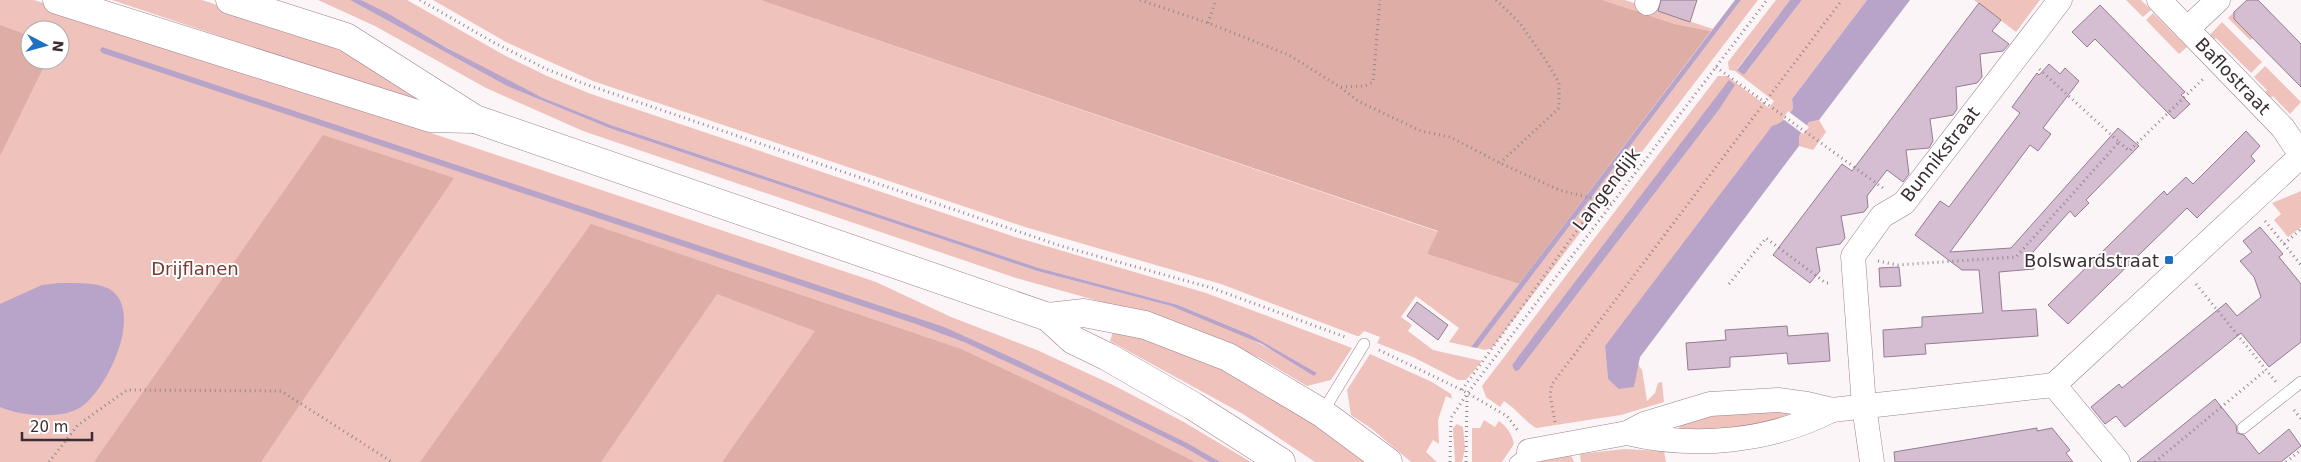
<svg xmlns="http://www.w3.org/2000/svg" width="2301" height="462" font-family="'DejaVu Sans',sans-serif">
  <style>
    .green { fill: #efc2bc; fill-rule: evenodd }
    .forest { fill: #deada6 }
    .water { fill: #b8a3c9 }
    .pier { fill: #fbf5f8 }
    .building { fill: #d5bdd2; stroke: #937d91 }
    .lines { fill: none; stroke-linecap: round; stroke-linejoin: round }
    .lane-casing { stroke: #9d808d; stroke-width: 12 }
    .street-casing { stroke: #9d808d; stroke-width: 25 }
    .secondary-casing { stroke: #9d808d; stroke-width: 29 }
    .path { stroke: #92888d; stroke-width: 3; stroke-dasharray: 1 4; stroke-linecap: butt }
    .lane { stroke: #fff; stroke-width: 11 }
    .street { stroke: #fff; stroke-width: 24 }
    .secondary { stroke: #fff; stroke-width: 28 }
    .poi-dot { fill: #2072c1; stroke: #fff; stroke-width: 2 }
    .labels { text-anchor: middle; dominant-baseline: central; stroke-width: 4; stroke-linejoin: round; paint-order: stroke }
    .street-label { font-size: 18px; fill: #3a2d33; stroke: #fff }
    .poi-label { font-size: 18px; fill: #3a2d33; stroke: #fff; text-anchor: end }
    .park-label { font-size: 18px; fill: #793b34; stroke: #fff }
  </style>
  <rect width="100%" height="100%" fill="#fbf5f8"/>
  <g class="green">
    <path d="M0,0h34l842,282 75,35 86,33 76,35 69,36 69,41h-1251zM30,30h30v30h-30z"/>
    <polygon points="112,0 202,0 294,31 353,56 441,110"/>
    <polygon points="318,0 350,0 507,86 609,128 1037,271 1171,306 1233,330 1317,373 1251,335 1178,305 1039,268 611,125 541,97 509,82 361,0 407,0 504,55 547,76 591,94 1015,237 1206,293 1352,348 1331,380 1307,386 1260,358 1185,325 1016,278 583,131 486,88 375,26"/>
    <polygon points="433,0 760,0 1439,232 1427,254 1519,284 1471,347 1449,342 1459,328 1416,296 1401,317 1412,325 1408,331 1433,350 1482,361 1466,380 1458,380 1413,357 1377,343 1380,337 1364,331 1359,336 1357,336 1221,284 1025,227 593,81 506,42"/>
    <polygon points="1603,0 1625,0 1713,29 1711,31 1675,24"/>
    <polygon points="1741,0 1758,0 1492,348 1485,350 1477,348"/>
    <path d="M1776,0h14l-53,69 7,6 58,-75h65l-75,99 1,10 -8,11 -180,226 3,33 11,9 15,-1 4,-23 4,6 5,31 8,-8 3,-10 4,-1 2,20 -43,13 -85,13c-7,-3 -22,-21 -32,-27l-4,6 -14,-10 -4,-11 236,-310h9l42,32 5,-7 -39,-30 -6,-1 -1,-8zM1730,81l-12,30 -199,259 -7,-5z"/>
    <polygon points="1974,0 2040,0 2016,32"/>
    <polygon points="2126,0 2141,0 2151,10 2143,17"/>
    <polygon points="2234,12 2234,19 2253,38 2250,40 2228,18"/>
    <polygon points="2153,13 2187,47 2179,54 2146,20"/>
    <polygon points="2222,22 2262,62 2251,73 2216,38 2211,42 2207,38"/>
    <polygon points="2265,66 2301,102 2290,114 2273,96 2267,100 2263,95 2267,90 2254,77"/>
    <polygon points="1819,120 1826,132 1813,150 1799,146 1799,136 1809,122"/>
    <polygon points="2301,191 2301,227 2288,237 2274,220 2281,214 2272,203"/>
    <path d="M1113,332c54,9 106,33 154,59 35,19 71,48 105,71h-57l-72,-48 -133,-73z"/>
    <polygon points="1370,354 1432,382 1451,394 1452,399 1446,396 1438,420 1439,444 1433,440 1426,452 1437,462 1411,462 1372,429 1351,415 1347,390"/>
    <polygon points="1803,410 1769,426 1680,431 1679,425 1701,414"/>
    <path d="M1484,420l11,7 4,-6c8,6 13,13 15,23l-12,18h-30v-34h8z"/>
    <polygon points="1457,424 1463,427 1465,448 1462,462 1455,462 1453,428"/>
    <polygon points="1624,449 1664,451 1666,462 1581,462 1580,454"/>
    <polygon points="1571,455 1574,462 1541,462 1542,460"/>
  </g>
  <g class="forest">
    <polygon points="760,0 1603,0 1675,24 1711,31 1519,284 1427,254 1438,231"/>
    <polygon points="0,25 30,36 30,60 47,60 0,156"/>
    <polygon points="323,135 454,178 261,462 94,462"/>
    <polygon points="591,224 961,349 1095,412 1195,462 722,462 815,331 717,294 601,462 420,462"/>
  </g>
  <g class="water">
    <polygon points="350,0 361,0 387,13 447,48 541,97 611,125 1039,268 1178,305 1251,335 1317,373 1314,376 1262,344 1171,306 1037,271 609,128 507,86"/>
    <polygon points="1735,0 1741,0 1477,348 1471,347"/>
    <polygon points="1790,0 1802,0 1744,75 1737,70"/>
    <path d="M1867,0h43l-91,120 -10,2 -10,14v10l-159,211 -6,30 -15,2 -11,-10 -3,-33 167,-220c11,-3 14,-8 21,-17l-1,-10z"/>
    <polygon points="102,47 944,327 1017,360 1187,443 1220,462 1210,462 1184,447 1061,387 964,342 916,324 102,53 100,50"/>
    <polygon points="1729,80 1735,85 1718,111 1519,370 1515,371 1512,365 1536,333"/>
    <path d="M59,283c14,0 41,-1 52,7 33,23 -4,100 -30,117 -19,13 -61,9 -81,0v-103l42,-19z"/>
  </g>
  <polygon class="pier" points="1788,111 1809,127 1803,134 1783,119"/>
  <g class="building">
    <polygon points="1661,0 1697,0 1690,22 1658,11"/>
    <polygon points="2247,0 2258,0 2301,44 2301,87 2234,19 2234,12"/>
    <polygon points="1979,3 2001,20 1992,31 2009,44 2003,51 1980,54 1982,77 1977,83 1956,87 1957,109 1953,115 1930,119 1933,141 1929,148 1906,150 1909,174 1903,182 1887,170 1867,196 1868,207 1864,212 1841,216 1845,238 1840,244 1816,248 1820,271 1810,283 1773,255 1842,164 1852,171"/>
    <polygon points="2100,5 2185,92 2181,95 2190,104 2174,119 2095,39 2087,47 2072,32"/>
    <polygon points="2049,64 2060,74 2065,68 2079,81 2043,128 2051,134 2038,151 2030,145 1950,252 2011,248 2118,128 2139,146 2086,200 2089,203 2075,217 2070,211 2033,252 2034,269 1999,272 2002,311 2036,309 2038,336 1925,344 1926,354 1884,357 1883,330 1922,327 1922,317 1983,313 1979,270 1962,270 1915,235 1940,201 1949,207 2020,113 2012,107 2037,73 2039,75"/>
    <polygon points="2246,131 2260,146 2251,156 2255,161 2197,218 2187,208 2068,324 2048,305 2164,191 2167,195 2186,177 2193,184"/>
    <polygon points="2260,227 2283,254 2279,257 2301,284 2301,342 2269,367 2241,333 2125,427 2116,416 2105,424 2091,407 2102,398 2119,384 2122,388 2226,303 2237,316 2261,297 2254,277 2240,261 2252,252 2243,241"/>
    <polygon points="1899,267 1901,286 1880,287 1879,268"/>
    <polygon points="1417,302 1448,325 1438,340 1407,316"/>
    <polygon points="1787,326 1788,336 1828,333 1830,361 1788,364 1787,353 1749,356 1730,357 1730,367 1688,370 1686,343 1726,340 1725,330"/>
    <polygon points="2215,399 2236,425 2237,433 2244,435 2259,454 2289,429 2301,446 2281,462 2137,462"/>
    <polygon points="2037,428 2037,431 2052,428 2070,450 2066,453 2073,462 1895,462 1894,452"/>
  </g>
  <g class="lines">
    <g class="lane-casing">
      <g id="lane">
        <polyline points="1322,413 1364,344"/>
        <polyline points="2243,428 2301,382"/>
        <polyline points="1515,462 1529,451"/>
      </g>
    </g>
    <g class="street-casing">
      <g id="street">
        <polyline points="2159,0 2283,128 2301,155"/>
        <polyline points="1647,3 1648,0"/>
        <polyline points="2187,29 2218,0"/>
        <polyline points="2054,385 2118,462"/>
        <path d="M1627,433c68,16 143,9 205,-23"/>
        <polyline points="1529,451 1627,433 1644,424 1710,404 1778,400 1807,404 1832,410 2054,385 2301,156"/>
        <polyline points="1872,462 1864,406 1853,256 1882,216 1904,203 2060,0"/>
      </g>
    </g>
    <g class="secondary-casing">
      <g id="secondary">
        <polyline points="57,0 430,118 473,119"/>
        <polyline points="230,0 346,37 475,119 1048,317 1073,340 1108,357 1193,406 1281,462"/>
        <polyline points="1048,317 1084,313 1145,325 1228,357 1322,413 1388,462"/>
      </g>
    </g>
    <g class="path">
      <polyline points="420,0 491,41 546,69 585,84 1061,246 1212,288 1348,338"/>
      <polyline points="1140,0 1208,23 1289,55 1340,87 1358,101 1421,131 1450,137 1500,163 1559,190 1613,204"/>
      <polyline points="1496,0 1519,22 1545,59 1559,83 1559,108 1500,163"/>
      <polyline points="1208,23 1216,0"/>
      <polyline points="1716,67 1883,188"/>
      <polyline points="1341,87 1365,86 1373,82 1380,0"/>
      <polyline points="2119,142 2129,151 2203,79"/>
      <polyline points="2265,221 2284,244 2301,229"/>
      <polyline points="2284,244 2301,265"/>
      <polyline points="1878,261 1897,265 2016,257 2119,142 2037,67"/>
      <polyline points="1729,284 1766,238 1826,283 1832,283"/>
      <polyline points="2196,284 2276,382"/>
      <polyline points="1379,350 1462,390 1507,416 1519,432"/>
      <polyline points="1462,390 1599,200"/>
      <polyline points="2294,410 2301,419"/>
      <polyline points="1555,422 1550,395 1552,384 1842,0"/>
      <polyline points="49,462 78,425 127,390 281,391 392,462"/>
      <polyline points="1450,462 1451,418 1467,394 1767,0"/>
      <polyline points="1466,462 1467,395"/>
      <polyline points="2155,462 2266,370"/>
      <polyline points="2286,462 2301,450"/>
    </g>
    <use href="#lane" class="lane"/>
    <use href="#street" class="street"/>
    <use href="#secondary" class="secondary"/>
  </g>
  <rect class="poi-dot" x="2164" y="255" width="10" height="10" rx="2.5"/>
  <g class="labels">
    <g class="street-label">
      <text transform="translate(2233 76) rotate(46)">Baflostraat</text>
      <text transform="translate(1940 154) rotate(-52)">Bunnikstraat</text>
      <text transform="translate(1606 189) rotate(-53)">Langendijk</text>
    </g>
    <g class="poi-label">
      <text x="2159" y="260">Bolswardstraat</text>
    </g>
    <g class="park-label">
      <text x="195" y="268">Drijflanen</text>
    </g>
  </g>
  <g transform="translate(45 45) rotate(96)"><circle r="24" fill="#ffffff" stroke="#b0abad"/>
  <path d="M0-4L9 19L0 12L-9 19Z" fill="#2072c1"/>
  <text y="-8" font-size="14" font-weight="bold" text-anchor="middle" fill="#3a2d33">N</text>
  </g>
  <path d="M22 432v8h70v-8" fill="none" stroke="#3a2d33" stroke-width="2.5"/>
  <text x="30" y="432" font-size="15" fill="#3a2d33" stroke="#ffffff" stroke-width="4" paint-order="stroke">20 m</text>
</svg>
